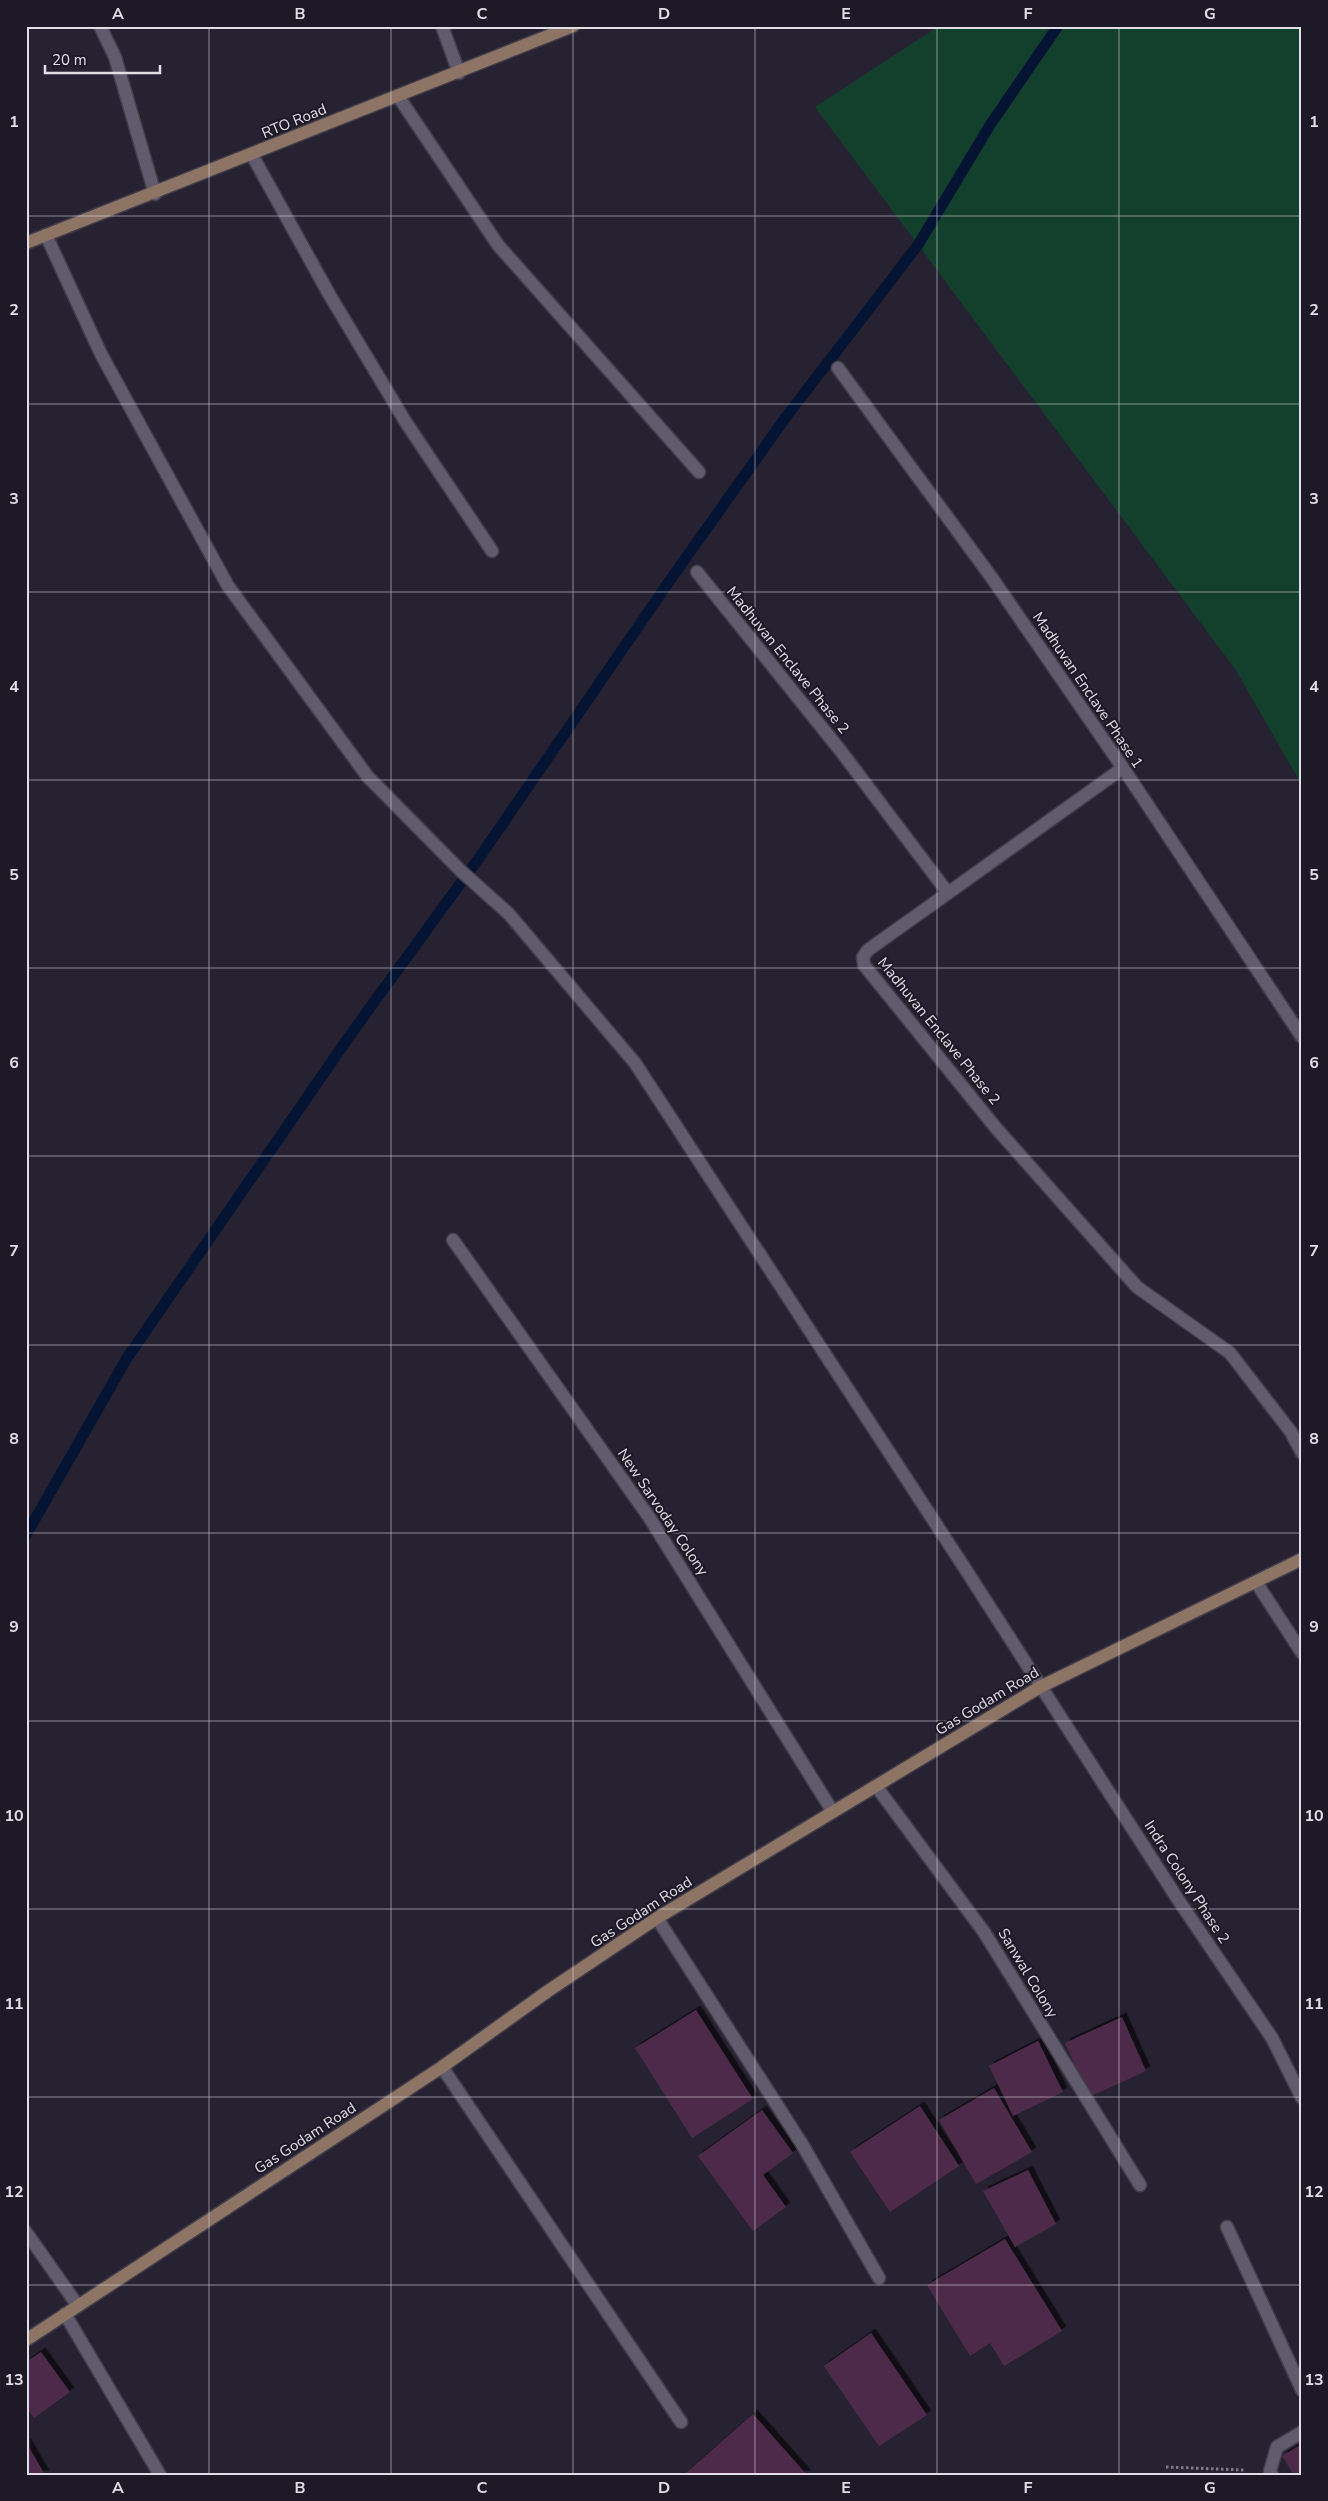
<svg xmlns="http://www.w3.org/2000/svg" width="1328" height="2501" font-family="'Nunito Sans',sans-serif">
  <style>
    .green { fill: #12402c }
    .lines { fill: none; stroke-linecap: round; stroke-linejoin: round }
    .stream { stroke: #061434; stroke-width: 11 }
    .building { fill: #4e2c49; filter: url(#shadow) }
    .lane-casing { stroke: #423e4a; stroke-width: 15 }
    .street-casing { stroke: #423e4a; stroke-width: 15 }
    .secondary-casing { stroke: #423e4a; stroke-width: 15 }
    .path { stroke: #7e7a87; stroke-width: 3; stroke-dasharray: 2.5 2.5; stroke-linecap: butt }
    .lane { stroke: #615c6d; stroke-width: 12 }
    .street { stroke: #615c6d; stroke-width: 12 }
    .secondary { stroke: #8d7465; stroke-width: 12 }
    .grid { fill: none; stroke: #e1dee8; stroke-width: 1; stroke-opacity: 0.55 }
    .labels { text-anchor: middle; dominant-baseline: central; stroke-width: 4; stroke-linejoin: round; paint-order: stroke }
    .street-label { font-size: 15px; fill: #e1dee8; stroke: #1e1927 }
    .neatline { fill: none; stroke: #e1dee8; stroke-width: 2 }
    .grid-label { font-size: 16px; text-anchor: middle; font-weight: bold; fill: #e1dee8 }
  </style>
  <defs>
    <filter id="shadow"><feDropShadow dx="4.5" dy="-4.5" stdDeviation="0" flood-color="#0009"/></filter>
  </defs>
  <rect width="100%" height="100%" fill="#272231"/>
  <polygon class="green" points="939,26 1302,26 1302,785 1235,669 815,107"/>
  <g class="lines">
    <polyline class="stream" points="26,1535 127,1358 353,1031 479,858 675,573 786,417 918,245 990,125 1058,26"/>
  </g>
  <g class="building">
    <polygon points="696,2010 753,2099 692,2138 635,2048"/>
    <polygon points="1122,2017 1146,2071 1089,2097 1065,2043"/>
    <polygon points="1038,2041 1063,2092 1013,2116 989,2066"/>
    <polygon points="994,2088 1032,2152 976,2184 939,2120"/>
    <polygon points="920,2106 959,2166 890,2212 850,2152"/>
    <polygon points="762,2110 793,2153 763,2175 786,2207 753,2231 698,2156"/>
    <polygon points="1028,2170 1056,2224 1015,2247 983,2191"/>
    <polygon points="1005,2239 1062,2331 1004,2366 990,2343 970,2356 927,2285"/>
    <polygon points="871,2333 927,2415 879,2446 824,2366"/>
    <polygon points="41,2352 70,2392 34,2418 26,2407 26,2362"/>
    <polygon points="753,2414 807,2475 687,2475 686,2473"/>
    <polygon points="26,2442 45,2475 26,2475"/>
    <polygon points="1302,2444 1302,2475 1294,2475 1282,2456"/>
  </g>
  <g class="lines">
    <g class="lane-casing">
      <polyline id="lane" points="442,2067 681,2422"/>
    </g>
    <g class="street-casing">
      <g id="street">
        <polyline points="100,26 115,57 155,194"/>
        <polyline points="442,26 459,73"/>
        <polyline points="398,96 498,245 699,472"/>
        <polyline points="252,155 329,294 405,421 492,551"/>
        <polyline points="46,235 101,354 228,586 368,777 461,871 509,914 635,1063 964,1567 1179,1901 1272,2038 1302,2098"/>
        <polyline points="838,368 992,578 1123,768 1302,1037"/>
        <polyline points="697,572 840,750 948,893 868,950 863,957 864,965 996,1128 1137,1287 1230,1353 1291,1432 1302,1453"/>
        <polyline points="948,893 1123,768"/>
        <polyline points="453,1240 649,1517 833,1812"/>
        <polyline points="1256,1582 1302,1653"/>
        <polyline points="876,1786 984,1932 1140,2185"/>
        <polyline points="657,1918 802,2144 879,2278"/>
        <polyline points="1227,2227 1302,2390"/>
        <polyline points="26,2232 78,2306"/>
        <polyline points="65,2314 160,2475"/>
        <polyline points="1272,2475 1270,2471 1277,2447 1302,2432"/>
      </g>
    </g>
    <g class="secondary-casing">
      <g id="secondary">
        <polyline points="26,243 573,26"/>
        <polyline points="26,2340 442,2067 548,1991 657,1918 1040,1687 1302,1559"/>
      </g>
    </g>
    <polyline class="path" points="1166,2467 1244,2470"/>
    <use href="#lane" class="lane"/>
    <use href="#street" class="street"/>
    <use href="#secondary" class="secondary"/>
  </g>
  <path class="grid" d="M209,26v2449M391,26v2449M573,26v2449M755,26v2449M937,26v2449M1119,26v2449M26,216h1276M26,404h1276M26,592h1276M26,780h1276M26,968h1276M26,1156h1276M26,1345h1276M26,1533h1276M26,1721h1276M26,1909h1276M26,2097h1276M26,2285h1276"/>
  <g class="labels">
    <g class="street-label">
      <text transform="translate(294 121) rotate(-22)">RTO Road</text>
      <text transform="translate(788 660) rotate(51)">Madhuvan Enclave Phase 2</text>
      <text transform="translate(1088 690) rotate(56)">Madhuvan Enclave Phase 1</text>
      <text transform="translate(939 1031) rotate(51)">Madhuvan Enclave Phase 2</text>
      <text transform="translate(663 1512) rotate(56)">New Sarvoday Colony</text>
      <text transform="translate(987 1701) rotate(-31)">Gas Godam Road</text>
      <text transform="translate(1187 1882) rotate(57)">Indra Colony Phase 2</text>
      <text transform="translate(641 1912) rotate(-33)">Gas Godam Road</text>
      <text transform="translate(1028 1973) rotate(59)">Sanwal Colony</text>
      <text transform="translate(305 2138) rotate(-33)">Gas Godam Road</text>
    </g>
  </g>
  <rect width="1328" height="2501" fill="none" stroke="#1e1927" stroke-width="55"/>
  <path d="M45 65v8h115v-8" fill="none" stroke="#e1dee8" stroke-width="2.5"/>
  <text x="52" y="65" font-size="15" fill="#e1dee8" stroke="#1e1927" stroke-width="4" paint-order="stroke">20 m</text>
  <rect x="28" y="28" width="1272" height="2446" class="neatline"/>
  <g class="grid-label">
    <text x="118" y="19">A</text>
    <text x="300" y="19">B</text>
    <text x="482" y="19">C</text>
    <text x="664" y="19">D</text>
    <text x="846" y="19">E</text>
    <text x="1028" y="19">F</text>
    <text x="1210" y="19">G</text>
    <text x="14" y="127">1</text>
    <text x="1314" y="127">1</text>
    <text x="14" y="315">2</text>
    <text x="1314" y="315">2</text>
    <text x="14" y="504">3</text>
    <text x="1314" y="504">3</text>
    <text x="14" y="692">4</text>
    <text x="1314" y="692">4</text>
    <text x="14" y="880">5</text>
    <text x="1314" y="880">5</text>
    <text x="14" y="1068">6</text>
    <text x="1314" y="1068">6</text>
    <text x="14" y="1256">7</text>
    <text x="1314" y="1256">7</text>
    <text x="14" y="1444">8</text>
    <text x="1314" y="1444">8</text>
    <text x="14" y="1632">9</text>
    <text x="1314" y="1632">9</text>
    <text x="14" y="1821">10</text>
    <text x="1314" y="1821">10</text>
    <text x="14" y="2009">11</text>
    <text x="1314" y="2009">11</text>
    <text x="14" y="2197">12</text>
    <text x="1314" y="2197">12</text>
    <text x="14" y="2385">13</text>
    <text x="1314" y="2385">13</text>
    <text x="118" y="2493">A</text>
    <text x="300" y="2493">B</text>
    <text x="482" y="2493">C</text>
    <text x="664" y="2493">D</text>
    <text x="846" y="2493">E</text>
    <text x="1028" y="2493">F</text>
    <text x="1210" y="2493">G</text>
  </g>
</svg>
